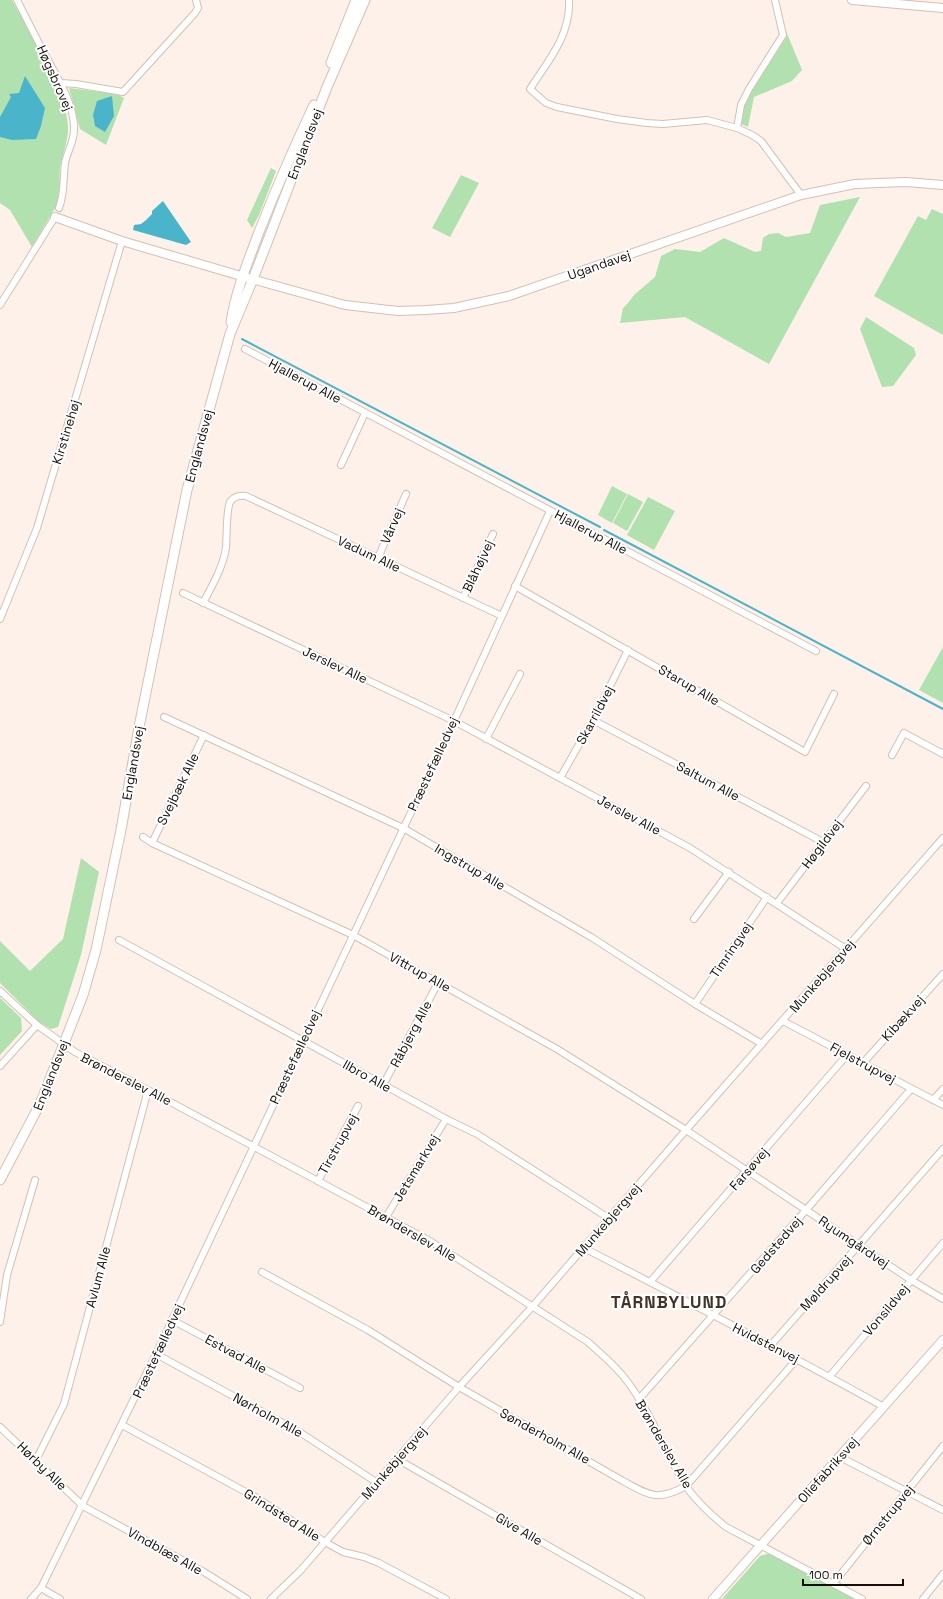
<svg xmlns="http://www.w3.org/2000/svg" width="943" height="1599" font-family="'Space Grotesk',sans-serif">
  <style>
    .green { fill: #b1e1af }
    .water { fill: #4ab5ca }
    .lines { fill: none; stroke-linecap: round; stroke-linejoin: round }
    .stream { stroke: #4ab5ca; stroke-width: 2 }
    .minor-casing { stroke: #d4c0b3; stroke-width: 8 }
    .tertiary-casing { stroke: #d4c0b3; stroke-width: 10 }
    .secondary-casing { stroke: #d4c0b3; stroke-width: 11 }
    .minor { stroke: #fff; stroke-width: 6 }
    .tertiary { stroke: #fff; stroke-width: 8 }
    .secondary { stroke: #fff; stroke-width: 9 }
    .labels { text-anchor: middle; dominant-baseline: central; stroke-width: 4; stroke-linejoin: round; paint-order: stroke }
    .street-label { font-size: 13px; fill: #150e0a; stroke: #fff }
    .district-label { font-size: 17px; font-weight: bold; letter-spacing: 1px; fill: #433429; stroke: #fff }
  </style>
  <rect width="100%" height="100%" fill="#fef1e9"/>
  <g class="green">
    <path d="M0,0h12l6,11h1c16,30 51,88 49,121 -1,12 -6,24 -8,36 -1,8 0,17 0,25l-2,1v9l-26,44 -22,-37 -10,-7z"/>
    <polygon points="786,31 802,70 792,81 754,97 748,127 741,124 744,107 752,89 786,38"/>
    <polygon points="69,88 117,94 124,98 106,145 80,129"/>
    <polygon points="271,168 276,171 259,215 252,228 247,220"/>
    <polygon points="461,175 479,183 450,237 432,228"/>
    <polygon points="860,197 769,364 685,317 620,323 623,308 628,303 634,295 655,277 661,256 675,249 700,252 724,238 755,252 761,251 763,238 769,234 778,233 786,237 810,233 820,205"/>
    <polygon points="932,209 943,214 943,335 874,296 918,216 926,220"/>
    <polygon points="866,317 914,348 916,355 893,386 882,387 860,329"/>
    <polygon points="612,486 627,494 612,523 598,515"/>
    <polygon points="628,494 643,502 627,531 613,523"/>
    <polygon points="648,497 675,511 654,550 627,535"/>
    <polygon points="943,647 943,703 919,690"/>
    <polygon points="81,858 99,872 81,955 58,1027 51,1029 39,1022 0,983 0,941 30,971 63,939"/>
    <polygon points="0,998 21,1018 22,1031 0,1055"/>
    <polygon points="770,1553 856,1599 722,1599 760,1556"/>
  </g>
  <g class="water">
    <polygon points="25,76 45,108 41,126 36,139 12,140 0,137 0,117 11,97 9,94 19,93"/>
    <polygon points="112,96 114,116 105,132 95,126 93,115 97,101"/>
    <polygon points="163,201 191,242 186,245 133,230 134,225 141,224 146,220 152,214 152,211"/>
  </g>
  <g class="lines">
    <g class="stream">
      <polyline points="242,339 600,527"/>
      <polyline points="604,530 943,709"/>
    </g>
    <g class="minor-casing">
      <g id="minor">
        <path d="M17,0c10,20 20,40 31,60 11,21 27,46 26,70 0,12 -7,22 -9,33 -2,15 0,29 -6,45"/>
        <path d="M569,0c2,35 -21,61 -39,89l16,14 11,4 60,12 30,4 16,1 44,-4 30,8 15,7 9,6 40,54"/>
        <polyline points="60,83 76,84 123,92 195,13 198,8 196,0"/>
        <polyline points="737,128 741,105 749,89 783,35 775,0"/>
        <polyline points="0,305 55,217"/>
        <polyline points="245,349 816,651"/>
        <polyline points="341,465 365,413"/>
        <polyline points="378,558 406,494"/>
        <polyline points="515,586 805,752 834,694"/>
        <polyline points="183,593 454,721 690,848 846,949"/>
        <polyline points="463,598 493,534"/>
        <path d="M203,603c9,-17 20,-36 23,-55 1,-11 0,-37 4,-46 4,-6 9,-7 16,-6l256,120"/>
        <polyline points="0,619 37,528 122,241"/>
        <polyline points="164,717 403,828 591,937 695,1004 762,1044"/>
        <polyline points="593,720 823,842"/>
        <polyline points="486,739 520,674"/>
        <polyline points="892,755 904,733 943,754"/>
        <polyline points="560,778 593,720 628,650"/>
        <polyline points="143,837 152,843 353,935 557,1049 686,1130 911,1280 943,1299"/>
        <polyline points="152,843 204,735"/>
        <polyline points="777,903 866,786"/>
        <polyline points="694,919 729,872"/>
        <polyline points="119,940 446,1119 477,1134 610,1219"/>
        <path d="M0,991l37,34 38,27 73,38 282,151 158,101c13,12 28,24 39,39 24,32 38,70 58,104 11,16 26,30 41,42l136,72"/>
        <polyline points="695,1004 767,897"/>
        <polyline points="783,1021 943,1105"/>
        <polyline points="863,1063 943,974"/>
        <polyline points="0,1066 37,1025"/>
        <polyline points="383,1085 438,983"/>
        <polyline points="933,1100 943,1089"/>
        <polyline points="318,1181 358,1106"/>
        <polyline points="386,1217 446,1119"/>
        <path d="M584,1248c101,52 201,104 300,159"/>
        <path d="M262,1272l106,58 91,57 164,94c26,14 34,21 63,5l111,-127"/>
        <polyline points="650,1282 847,1055"/>
        <polyline points="172,1320 300,1388"/>
        <polyline points="0,1322 7,1275 35,1180"/>
        <polyline points="771,1345 943,1149"/>
        <polyline points="156,1354 301,1433 376,1482"/>
        <polyline points="829,1377 943,1243"/>
        <polyline points="639,1399 806,1210 911,1089"/>
        <polyline points="122,1425 257,1498 325,1542 343,1552 364,1557 379,1563 446,1599"/>
        <polyline points="0,1427 83,1506 204,1572 247,1599"/>
        <polyline points="840,1457 943,1510"/>
        <polyline points="397,1459 641,1599"/>
        <polyline points="36,1460 64,1404 148,1090"/>
        <polyline points="833,1584 943,1446"/>
        <polyline points="41,1588 60,1599"/>
        <polyline points="31,1599 41,1588 156,1354 454,721 550,511"/>
        <polyline points="271,1599 301,1570 459,1387 532,1307 686,1130 943,838"/>
        <polyline points="923,1599 943,1574"/>
      </g>
    </g>
    <g class="tertiary-casing">
      <g id="tertiary">
        <polyline points="852,0 943,8"/>
        <polyline points="55,217 122,241 241,276 345,305 398,311 426,310 454,308 509,296 801,195 855,184 879,183 906,182 943,185"/>
        <polyline points="713,1599 943,1340"/>
      </g>
    </g>
    <g class="secondary-casing">
      <g id="secondary">
        <polyline points="331,63 356,0"/>
        <path d="M231,322c5,-32 17,-60 28,-90 17,-43 35,-85 55,-127"/>
        <polyline points="0,1180 41,1102 83,995 96,950 121,830 139,727 187,490 230,334 253,279 327,87 365,0"/>
      </g>
    </g>
    <use href="#minor" class="minor"/>
    <use href="#tertiary" class="tertiary"/>
    <use href="#secondary" class="secondary"/>
  </g>
  <g class="labels">
    <g class="street-label">
      <text transform="translate(55 78) rotate(66)">Høgsbrovej</text>
      <text transform="translate(305 144) rotate(-69)">Englandsvej</text>
      <text transform="translate(599 265) rotate(-19)">Ugandavej</text>
      <text transform="translate(305 381) rotate(28)">Hjallerup Alle</text>
      <text transform="translate(66 432) rotate(-73)">Kirstinehøj</text>
      <text transform="translate(199 446) rotate(-75)">Englandsvej</text>
      <text transform="translate(392 526) rotate(-66)">Vårvej</text>
      <text transform="translate(591 532) rotate(28)">Hjallerup Alle</text>
      <text transform="translate(369 554) rotate(25)">Vadum Alle</text>
      <text transform="translate(478 566) rotate(-65)">Blåhøjvej</text>
      <text transform="translate(335 665) rotate(25)">Jerslev Alle</text>
      <text transform="translate(689 685) rotate(30)">Starup Alle</text>
      <text transform="translate(595 715) rotate(-62)">Skarrildvej</text>
      <text transform="translate(133 763) rotate(-80)">Englandsvej</text>
      <text transform="translate(433 764) rotate(-65)">Præstefælledvej</text>
      <text transform="translate(708 781) rotate(28)">Saltum Alle</text>
      <text transform="translate(178 789) rotate(-64)">Svejbæk Alle</text>
      <text transform="translate(629 815) rotate(28)">Jerslev Alle</text>
      <text transform="translate(822 844) rotate(-53)">Høgildvej</text>
      <text transform="translate(470 867) rotate(30)">Ingstrup Alle</text>
      <text transform="translate(731 950) rotate(-56)">Timringvej</text>
      <text transform="translate(420 972) rotate(29)">Vittrup Alle</text>
      <text transform="translate(822 976) rotate(-49)">Munkebjergvej</text>
      <text transform="translate(903 1018) rotate(-48)">Kibækvej</text>
      <text transform="translate(411 1034) rotate(-62)">Råbjerg Alle</text>
      <text transform="translate(295 1057) rotate(-65)">Præstefælledvej</text>
      <text transform="translate(863 1063) rotate(28)">Fjelstrupvej</text>
      <text transform="translate(51 1075) rotate(-68)">Englandsvej</text>
      <text transform="translate(367 1076) rotate(29)">Ilbro Alle</text>
      <text transform="translate(126 1079) rotate(27)">Brønderslev Alle</text>
      <text transform="translate(338 1144) rotate(-61)">Tirstrupvej</text>
      <text transform="translate(416 1168) rotate(-59)">Jetsmarkvej</text>
      <text transform="translate(749 1169) rotate(-49)">Farsøvej</text>
      <text transform="translate(608 1220) rotate(-49)">Munkebjergvej</text>
      <text transform="translate(412 1233) rotate(30)">Brønderslev Alle</text>
      <text transform="translate(854 1242) rotate(34)">Ryumgårdvej</text>
      <text transform="translate(776 1245) rotate(-49)">Gedstedvej</text>
      <text transform="translate(98 1277) rotate(-75)">Avlum Alle</text>
      <text transform="translate(826 1283) rotate(-48)">Møldrupvej</text>
      <text transform="translate(886 1310) rotate(-50)">Vonsildvej</text>
      <text transform="translate(766 1343) rotate(27)">Hvidstenvej</text>
      <text transform="translate(158 1351) rotate(-65)">Præstefælledvej</text>
      <text transform="translate(236 1354) rotate(28)">Estvad Alle</text>
      <text transform="translate(268 1415) rotate(29)">Nørholm Alle</text>
      <text transform="translate(545 1436) rotate(29)">Sønderholm Alle</text>
      <text transform="translate(664 1444) rotate(60)">Brønderslev Alle</text>
      <text transform="translate(394 1463) rotate(-49)">Munkebjergvej</text>
      <text transform="translate(42 1466) rotate(44)">Hørby Alle</text>
      <text transform="translate(828 1470) rotate(-48)">Oliefabriksvej</text>
      <text transform="translate(282 1515) rotate(32)">Grindsted Alle</text>
      <text transform="translate(888 1515) rotate(-51)">Ørnstrupvej</text>
      <text transform="translate(519 1529) rotate(30)">Give Alle</text>
      <text transform="translate(165 1551) rotate(29)">Vindblæs Alle</text>
    </g>
    <g class="district-label">
      <text x="669" y="1302">TÅRNBYLUND</text>
    </g>
  </g>
  <path d="M803 1579v6h100v-6" fill="none" stroke="#150e0a" stroke-width="2"/>
  <text x="809" y="1579" font-size="12" fill="#150e0a" stroke="#ffffff" stroke-width="3" paint-order="stroke">100 m</text>
</svg>
